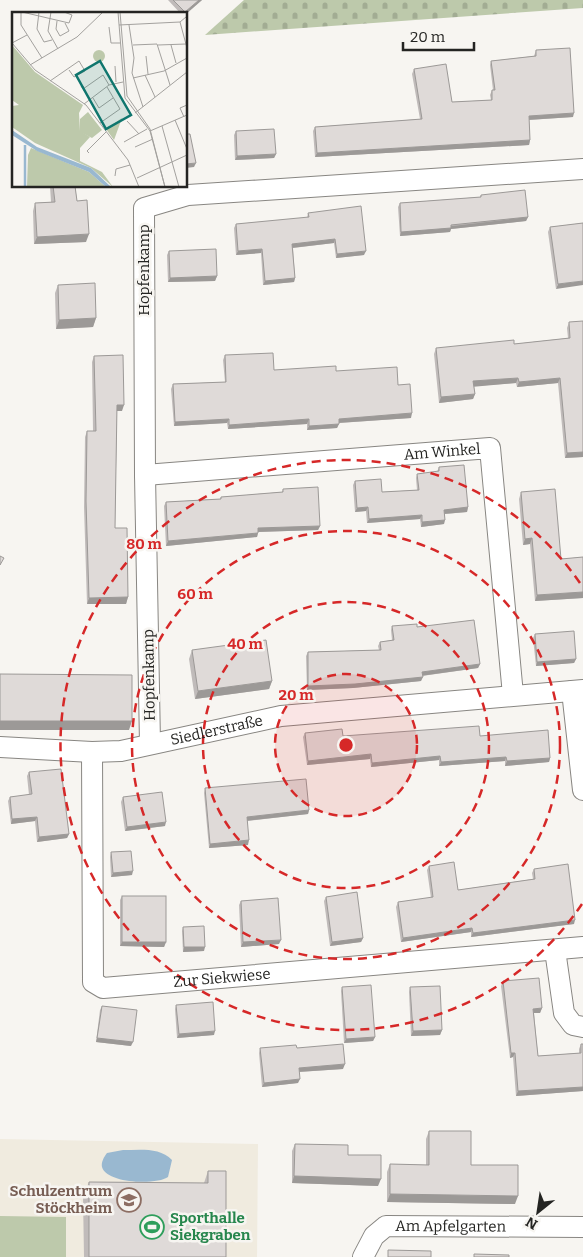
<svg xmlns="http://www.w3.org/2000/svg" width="583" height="1257" font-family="Bitter,serif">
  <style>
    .built { fill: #f0ebdf }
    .cemetery { fill: url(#cemetery-stones) }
    .pitch { fill: #bdc9ab }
    .water { fill: #99b8d0 }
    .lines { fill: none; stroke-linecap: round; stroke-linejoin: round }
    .minor-casing { stroke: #888682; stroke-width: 22 }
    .minor { stroke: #fff; stroke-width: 20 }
    .wall { fill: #c0bbba }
    .shaded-wall { fill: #9c9997 }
    .building { fill: #dfdad8; stroke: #9c9997 }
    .ring { fill: none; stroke: #d62828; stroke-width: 2.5; stroke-dasharray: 9 6 }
    .labels { text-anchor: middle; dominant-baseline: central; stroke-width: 5; stroke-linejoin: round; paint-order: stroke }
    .street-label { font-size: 15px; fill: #242422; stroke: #f7f5f1 }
    .education-label { font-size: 15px; font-weight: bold; fill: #785e54; stroke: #f7f5f1; text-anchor: end }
    .leisure-label { font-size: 15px; font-weight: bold; fill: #27864d; stroke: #f7f5f1; text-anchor: start }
    .inset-river { fill: none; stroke: #99b8d0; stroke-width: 2.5 }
    .inset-road { fill: none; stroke: #a3a19e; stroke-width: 1 }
    .view { fill: #0f766e; fill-opacity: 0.15; stroke: #0f766e; stroke-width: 2.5 }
    .inset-edge { fill: none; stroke: #242422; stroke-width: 2.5 }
    .centre { fill: #d62828; stroke: #f7f5f1; stroke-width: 2.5 }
    .ring-label { font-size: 15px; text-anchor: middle; font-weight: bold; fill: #d62828; stroke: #f7f5f1; stroke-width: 5; stroke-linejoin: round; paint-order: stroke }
  </style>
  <defs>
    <pattern id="cemetery-stones" width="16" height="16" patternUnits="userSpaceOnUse" patternTransform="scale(1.25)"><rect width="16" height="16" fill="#bdc9ab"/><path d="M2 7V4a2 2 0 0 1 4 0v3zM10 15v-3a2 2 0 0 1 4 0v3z" fill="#a2ac93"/></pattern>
  </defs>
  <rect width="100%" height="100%" fill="#f7f5f1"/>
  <polygon class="built" points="0,1139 258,1144 257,1257 0,1257"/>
  <polygon class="cemetery" points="244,0 583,0 583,8 205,35"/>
  <polygon class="pitch" points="0,1216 66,1217 66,1257 0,1257"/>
  <path class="water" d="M123,1150c17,0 37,-3 49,10l-4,17c-11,8 -61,7 -66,-10 -1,-5 2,-10 5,-14z"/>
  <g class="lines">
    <g class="minor-casing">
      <g id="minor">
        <path id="s1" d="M145,475l345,-27 23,247"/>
        <polyline points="572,691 583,790"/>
        <polyline points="150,743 145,475 144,208 188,195 583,169"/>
        <path id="s2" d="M0,747l92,5 29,-1 160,-35 302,-26"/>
        <path id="s3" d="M92,752l1,230 10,6 480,-41"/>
        <polyline points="555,950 564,1013 573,1025 583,1027"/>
        <path id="s4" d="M363,1257l11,-21 12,-10 197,1"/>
      </g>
    </g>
    <use href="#minor" class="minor"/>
  </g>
  <g class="wall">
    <polygon points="168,0 202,0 186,14 181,14"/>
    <polygon points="536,50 573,117 529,120 530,140 529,145 315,157 313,131 315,127 420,119 412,74 414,69 452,102 491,100 490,95 492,90 493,90 490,65 491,61 534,56"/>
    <polygon points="236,131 276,154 274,158 235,160 234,135"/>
    <polygon points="50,186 75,186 77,201 86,242 34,244 33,211 35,203 51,202"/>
    <polygon points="481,195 528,217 526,221 451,229 450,232 400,236 398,207 400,203 480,197"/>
    <polygon points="308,213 364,255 336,258 334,243 293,248 295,278 294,282 263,285 261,253 236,255 234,228 236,224 307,218"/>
    <polygon points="583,223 556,289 548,232 550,227"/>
    <polygon points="169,251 217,276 215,281 168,282 167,255"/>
    <polygon points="58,285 96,318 93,327 56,329 55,293"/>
    <polygon points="569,322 583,457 565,458 558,383 517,387 516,383 474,386 475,394 473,399 439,403 434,354 436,348 514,344 568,338 567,328"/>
    <polygon points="225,355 274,370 336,371 398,385 411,418 339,423 337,428 307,430 307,424 228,429 227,423 174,426 171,389 173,384 225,382 223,360"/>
    <polygon points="94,356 122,411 117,411 115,528 128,597 126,604 87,604 84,507 85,437 87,431 93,431 92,362"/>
    <polygon points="439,467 468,507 467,512 445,514 444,524 421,527 420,519 367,523 366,511 355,512 353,485 355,481 382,492 417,490 416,478 417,474 437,472"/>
    <polygon points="283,489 320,526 318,530 258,532 257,537 166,546 164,506 166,502 220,499 221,497 282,492"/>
    <polygon points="521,492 561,559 583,557 583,598 535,601 530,544 523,545 519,499"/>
    <polygon points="392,626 417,627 480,664 478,668 422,676 421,681 353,688 307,690 306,656 308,652 379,650 378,646 380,642 392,640 391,630"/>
    <polygon points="535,634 576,659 574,663 536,666 533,638"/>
    <polygon points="192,650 272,681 269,689 195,699 189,659"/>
    <polygon points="305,733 343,736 480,736 550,758 549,762 505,766 505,761 439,766 439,760 371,767 370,759 307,765 303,737"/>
    <polygon points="29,772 69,834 67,838 37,842 35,821 11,824 8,801 10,797 29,795 27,776"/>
    <polygon points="205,788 309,810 308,814 247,821 248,845 209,848 204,793"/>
    <polygon points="123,797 165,826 125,831 121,802"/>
    <polygon points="111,852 132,875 111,877 110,857"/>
    <polygon points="429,866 458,890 533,879 532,873 534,869 574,924 471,937 471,932 401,942 396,907 398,902 431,898 427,870"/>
    <polygon points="122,896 166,942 164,947 120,946 120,900"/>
    <polygon points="326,897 363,938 361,942 330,946 324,901"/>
    <polygon points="241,901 279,944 241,947 239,905"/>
    <polygon points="183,927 204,951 183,952 182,931"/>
    <polygon points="503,981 542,1008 540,1013 534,1013 538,1056 579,1053 579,1049 581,1044 583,1044 583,1094 583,1091 516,1096 513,1057 510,1058 501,986"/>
    <polygon points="342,987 375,1037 373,1041 344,1043 341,991"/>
    <polygon points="410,987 442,1030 440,1035 411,1036 409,992"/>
    <polygon points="176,1005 214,1035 177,1038 175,1009"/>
    <polygon points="102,1006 131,1046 96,1042 100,1010"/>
    <polygon points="260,1048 297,1048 343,1069 299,1072 298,1083 262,1087 259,1053"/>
    <polygon points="429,1131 471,1165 515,1204 387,1202 387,1172 390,1164 426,1165 426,1139"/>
    <polygon points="295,1144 348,1155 378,1186 292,1183 292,1151"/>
    <polygon points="208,1171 226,1257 84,1257 83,1197 89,1182 204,1183"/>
  </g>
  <g class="shaded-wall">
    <polygon points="199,0 202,0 186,14 185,14 185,12"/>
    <polygon points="574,113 573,117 527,120 529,116"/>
    <polygon points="530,140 529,145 315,157 317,153"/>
    <polygon points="276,154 274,158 235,160 237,156"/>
    <polygon points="196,163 194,167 186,168 186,164"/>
    <polygon points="528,217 526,221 451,229 450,232 400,236 401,232"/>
    <polygon points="89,234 86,242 34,244 37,237"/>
    <polygon points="335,239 334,243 291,248 292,244"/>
    <polygon points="262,249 261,253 236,255 238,251"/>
    <polygon points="366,251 364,255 336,258 337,254"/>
    <polygon points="217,276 215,281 168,282 170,278"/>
    <polygon points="295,278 294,282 263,285 265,281"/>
    <polygon points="583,281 583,285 556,289 558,284"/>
    <polygon points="96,318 93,327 56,329 59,320"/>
    <polygon points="518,378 516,383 471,387 473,381"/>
    <polygon points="560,378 558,383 517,387 519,382"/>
    <polygon points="475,394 473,399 439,403 441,397"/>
    <polygon points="117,405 124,405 122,411 115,411"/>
    <polygon points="412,413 411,418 337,423 339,419"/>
    <polygon points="229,419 227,423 174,426 175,422"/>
    <polygon points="309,419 307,424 228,429 229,425"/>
    <polygon points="339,424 337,428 307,430 309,426"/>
    <polygon points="583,452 583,457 565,458 567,453"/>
    <polygon points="368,507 366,511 355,512 357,508"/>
    <polygon points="468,507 467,512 443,514 444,510"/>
    <polygon points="422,515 420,519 367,523 369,519"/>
    <polygon points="445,520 444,524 421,527 422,522"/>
    <polygon points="320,526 318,530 256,532 258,528"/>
    <polygon points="258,533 257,537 166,546 168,541"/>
    <polygon points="532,538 530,544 523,545 525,539"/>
    <polygon points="583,592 583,598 535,601 537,595"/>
    <polygon points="128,597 126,604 87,604 89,598"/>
    <polygon points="576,659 574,663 536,666 537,662"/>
    <polygon points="480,664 478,668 420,676 422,672"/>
    <polygon points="423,677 421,681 353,688 307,690 308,686"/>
    <polygon points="272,681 269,689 195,699 198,691"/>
    <polygon points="0,721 132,721 129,730 0,730"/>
    <polygon points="371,754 370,759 307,765 308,761"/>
    <polygon points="440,756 439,760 371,767 372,763"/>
    <polygon points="506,757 505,761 439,766 441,762"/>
    <polygon points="550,758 549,762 505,766 507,761"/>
    <polygon points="309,810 308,814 245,821 247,817"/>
    <polygon points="37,817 35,821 11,824 12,819"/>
    <polygon points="166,822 165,826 125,831 127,827"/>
    <polygon points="69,834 67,838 37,842 39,837"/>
    <polygon points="249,840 248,845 209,848 210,844"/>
    <polygon points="133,871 132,875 111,877 113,873"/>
    <polygon points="575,920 574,924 471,937 473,933"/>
    <polygon points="472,928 471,932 401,942 403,938"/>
    <polygon points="363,938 361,942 330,946 332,942"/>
    <polygon points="281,940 279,944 241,947 243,942"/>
    <polygon points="122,942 166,942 164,947 120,946"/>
    <polygon points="184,947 205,947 204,951 183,952"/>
    <polygon points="542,1008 540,1013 532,1013 533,1009"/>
    <polygon points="442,1030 440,1035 411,1036 413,1031"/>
    <polygon points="215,1031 214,1035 177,1038 179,1034"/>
    <polygon points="375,1037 373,1041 344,1043 346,1039"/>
    <polygon points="97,1038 133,1042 131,1046 96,1042"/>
    <polygon points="511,1053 515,1053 513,1057 510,1058"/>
    <polygon points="345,1064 343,1069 297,1072 299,1068"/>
    <polygon points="300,1079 298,1083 262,1087 264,1083"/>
    <polygon points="583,1087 583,1091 516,1096 518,1091"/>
    <polygon points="294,1176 381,1179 378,1186 292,1183"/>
    <polygon points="390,1194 518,1196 515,1204 387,1202"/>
  </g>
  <g class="building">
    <polygon points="173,0 199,0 185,12"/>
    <polygon points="570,48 574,113 529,116 530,140 317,153 315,127 422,119 414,69 446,64 452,102 492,100 492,90 495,90 491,61 536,56 536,50"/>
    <polygon points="274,129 276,154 237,156 236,131"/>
    <polygon points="186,134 190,134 196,163 186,164"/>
    <polygon points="53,186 75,186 77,201 87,200 89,234 37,237 35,203 55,202"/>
    <polygon points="525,190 528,217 451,225 451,228 401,232 400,203 481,197 481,195"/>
    <polygon points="361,206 366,251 337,254 335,239 292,244 295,278 265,281 262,249 238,251 236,224 309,217 308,213"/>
    <polygon points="583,223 583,281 558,284 550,227"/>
    <polygon points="216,249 217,276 170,278 169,251"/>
    <polygon points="95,283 96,318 59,320 58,285"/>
    <polygon points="583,321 583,452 567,453 560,378 519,382 518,378 473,381 475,394 441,397 436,348 514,340 514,344 570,338 569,322"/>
    <polygon points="273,353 274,370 336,366 336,371 397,367 398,385 410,384 412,413 339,419 339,424 309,426 309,419 229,425 229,419 175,422 173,384 226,382 225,355"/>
    <polygon points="123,355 124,405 117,405 115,528 127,528 128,597 89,598 86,501 87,431 96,431 94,356"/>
    <polygon points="464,465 468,507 444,510 445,520 422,522 422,515 369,519 368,507 357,508 355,481 381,479 382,492 419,490 417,474 439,471 439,467"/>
    <polygon points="318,487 320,526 258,528 258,533 168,541 166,502 221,499 221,497 283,492 283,489"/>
    <polygon points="555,489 561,559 583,557 583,592 537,595 532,538 525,539 521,492"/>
    <polygon points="0,556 4,558 0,565"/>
    <polygon points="474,620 480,664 422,672 423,677 355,684 308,686 308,652 381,650 380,642 394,640 392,626 417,624 417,627"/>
    <polygon points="574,631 576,659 537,662 535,634"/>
    <polygon points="266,640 272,681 198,691 192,650"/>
    <polygon points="0,674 132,675 132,721 0,721"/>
    <polygon points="479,726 480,736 548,730 550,758 507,761 506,757 441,762 440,756 372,763 371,754 308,761 305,733 342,729 343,736"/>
    <polygon points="61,769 69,834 39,837 37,817 12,819 10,797 32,794 29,772"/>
    <polygon points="306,779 309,810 247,817 249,840 210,844 205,788"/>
    <polygon points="162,792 166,822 127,827 123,797"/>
    <polygon points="131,851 133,871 113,873 111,852"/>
    <polygon points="454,862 458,890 535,879 534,869 568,864 575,920 473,933 472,928 403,938 398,902 433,897 429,866"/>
    <polygon points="357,892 363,938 332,942 326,897"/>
    <rect x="122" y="896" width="44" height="46"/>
    <polygon points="278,898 281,940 243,942 241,901"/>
    <polygon points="204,926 205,947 184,947 183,927"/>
    <polygon points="539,978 542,1008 533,1009 538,1056 581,1053 581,1044 583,1044 583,1087 518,1091 515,1053 511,1053 503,981"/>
    <polygon points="371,985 375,1037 346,1039 342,987"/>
    <polygon points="440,986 442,1030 413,1031 410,987"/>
    <polygon points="213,1002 215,1031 179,1034 176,1005"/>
    <polygon points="102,1006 137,1010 133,1042 97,1038"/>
    <polygon points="343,1044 345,1064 299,1068 300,1079 264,1083 260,1048 296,1045 297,1048"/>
    <polygon points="429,1131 471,1131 471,1165 518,1165 518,1196 390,1194 390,1164 429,1165"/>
    <polygon points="295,1144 348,1145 348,1155 381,1155 381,1179 294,1176"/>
    <polygon points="208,1171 226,1171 226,1257 89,1257 89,1182 208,1183"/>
    <polygon points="388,1250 431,1251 431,1257 388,1257"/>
    <polygon points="474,1254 509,1255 509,1257 474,1257"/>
  </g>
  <circle cx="346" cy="745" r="71" fill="#d62828" fill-opacity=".12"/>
  <g class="ring">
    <circle cx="346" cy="745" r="71"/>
    <circle cx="346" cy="745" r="143"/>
    <circle cx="346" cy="745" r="214"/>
    <path d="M582 904A285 285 0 1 1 582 586"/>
  </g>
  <defs>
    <g id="school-ring" transform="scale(1.25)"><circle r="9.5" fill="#f7f5f1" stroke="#8d6e63" stroke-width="1.5"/><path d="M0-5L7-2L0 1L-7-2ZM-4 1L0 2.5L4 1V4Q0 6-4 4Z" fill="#8d6e63"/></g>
    <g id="stadium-ring" transform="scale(1.25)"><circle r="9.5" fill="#f7f5f1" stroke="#2e9e5b" stroke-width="1.5"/><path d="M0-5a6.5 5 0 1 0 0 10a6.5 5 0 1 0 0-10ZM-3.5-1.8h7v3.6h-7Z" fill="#2e9e5b"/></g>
  </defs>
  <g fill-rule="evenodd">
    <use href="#school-ring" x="129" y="1200"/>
    <use href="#stadium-ring" x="152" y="1227"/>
  </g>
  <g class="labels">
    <g class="street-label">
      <text transform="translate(144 270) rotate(-90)">Hopfenkamp</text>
      <text stroke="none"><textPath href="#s1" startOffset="298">Am Winkel</textPath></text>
      <text transform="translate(149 675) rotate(-91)">Hopfenkamp</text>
      <text stroke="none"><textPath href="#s2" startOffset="219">Siedlerstraße</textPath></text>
      <text stroke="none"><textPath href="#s3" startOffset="361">Zur Siekwiese</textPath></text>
      <text stroke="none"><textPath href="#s4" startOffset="104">Am Apfelgarten</textPath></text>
    </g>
    <g class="education-label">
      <text x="112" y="1191">Schulzentrum<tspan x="112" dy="17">Stöckheim</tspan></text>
    </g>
    <g class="leisure-label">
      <text x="170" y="1218">Sporthalle<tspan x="170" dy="17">Siekgraben</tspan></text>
    </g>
  </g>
  <g transform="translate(12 12)">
    <rect width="175" height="175" fill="#f7f5f1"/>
    <path d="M0,33l23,27 48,33 -4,8 1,18 10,6 -10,11v13l22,11 11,15 -22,-19 -56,-25 -23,-16v-21l7,-1 -7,-5zM19,136l58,24 17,15h-79l1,-32z" fill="#bdc9ab"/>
    <path d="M76,100l14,18 -10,8 -12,-6v-13zM110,106l-8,22 -8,-11z" fill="#bdc9ab"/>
    <path d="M81 44a6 6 0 1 1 12 0a6 6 0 1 1-12 0Z" fill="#bdc9ab"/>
    <path d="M0,118l25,17 54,21 20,19h-5l-17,-15 -52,-21 -25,-16z" fill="#99b8d0"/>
    <path class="inset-river" d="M13,175v-42"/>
    <path class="inset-road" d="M9,0v13l21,33M10,0l47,11 3,-8 -8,-3M27,0l-2,17 7,13 8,-2M39,0l-3,19 10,18M106,0l7,86 25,33 15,56M108,0l7,84 23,33 15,58M174,5l-6,5 7,26M45,9l-1,8 4,7 9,-5 -4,-8M107,13l61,-3M117,13l5,33 -2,15 11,34M97,15l2,16h9M0,31l23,27 51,35 42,55 11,27M0,31l15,-8M121,33l24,-1 13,41M146,33l28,-1M159,33l5,18M134,44l2,18M18,53l47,-28 26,-25M103,54l1,16M133,63l10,22M121,66l31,-7 23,-13M38,69l29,-20 6,10 -11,6 -5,-7M72,75l-3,-1 9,13M71,77l20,-14 6,10M81,86l6,10 14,-10M72,92l25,-19 14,-3M123,101l52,-41M172,105l-4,-9 7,-3M163,108l12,29M115,109l12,13M88,111l20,-14 -13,-22M150,114l17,61M138,119l37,-16M112,130l23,-13M123,135l18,-8M77,141l-2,-2 19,-19M103,164l1,-7 14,-4M125,166l50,-23"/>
    <path class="view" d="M88,49l31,54 -25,14 -30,-54z"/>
    <rect width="175" height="175" class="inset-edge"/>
  </g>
  <circle cx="346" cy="745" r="8" class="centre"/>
  <g class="ring-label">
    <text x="144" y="549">80 m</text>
    <text x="195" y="599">60 m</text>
    <text x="245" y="649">40 m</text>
    <text x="296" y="700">20 m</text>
  </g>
  <g transform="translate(538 1212) rotate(210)" stroke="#f7f5f1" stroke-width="4" paint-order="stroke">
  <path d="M0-4L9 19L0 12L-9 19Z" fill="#242422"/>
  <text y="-8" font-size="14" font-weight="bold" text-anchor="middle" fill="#242422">N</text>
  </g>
  <path d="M403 42v8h71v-8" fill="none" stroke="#242422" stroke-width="2.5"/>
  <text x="410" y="42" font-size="15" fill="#242422" stroke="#f7f5f1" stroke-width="4" paint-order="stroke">20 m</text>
</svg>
